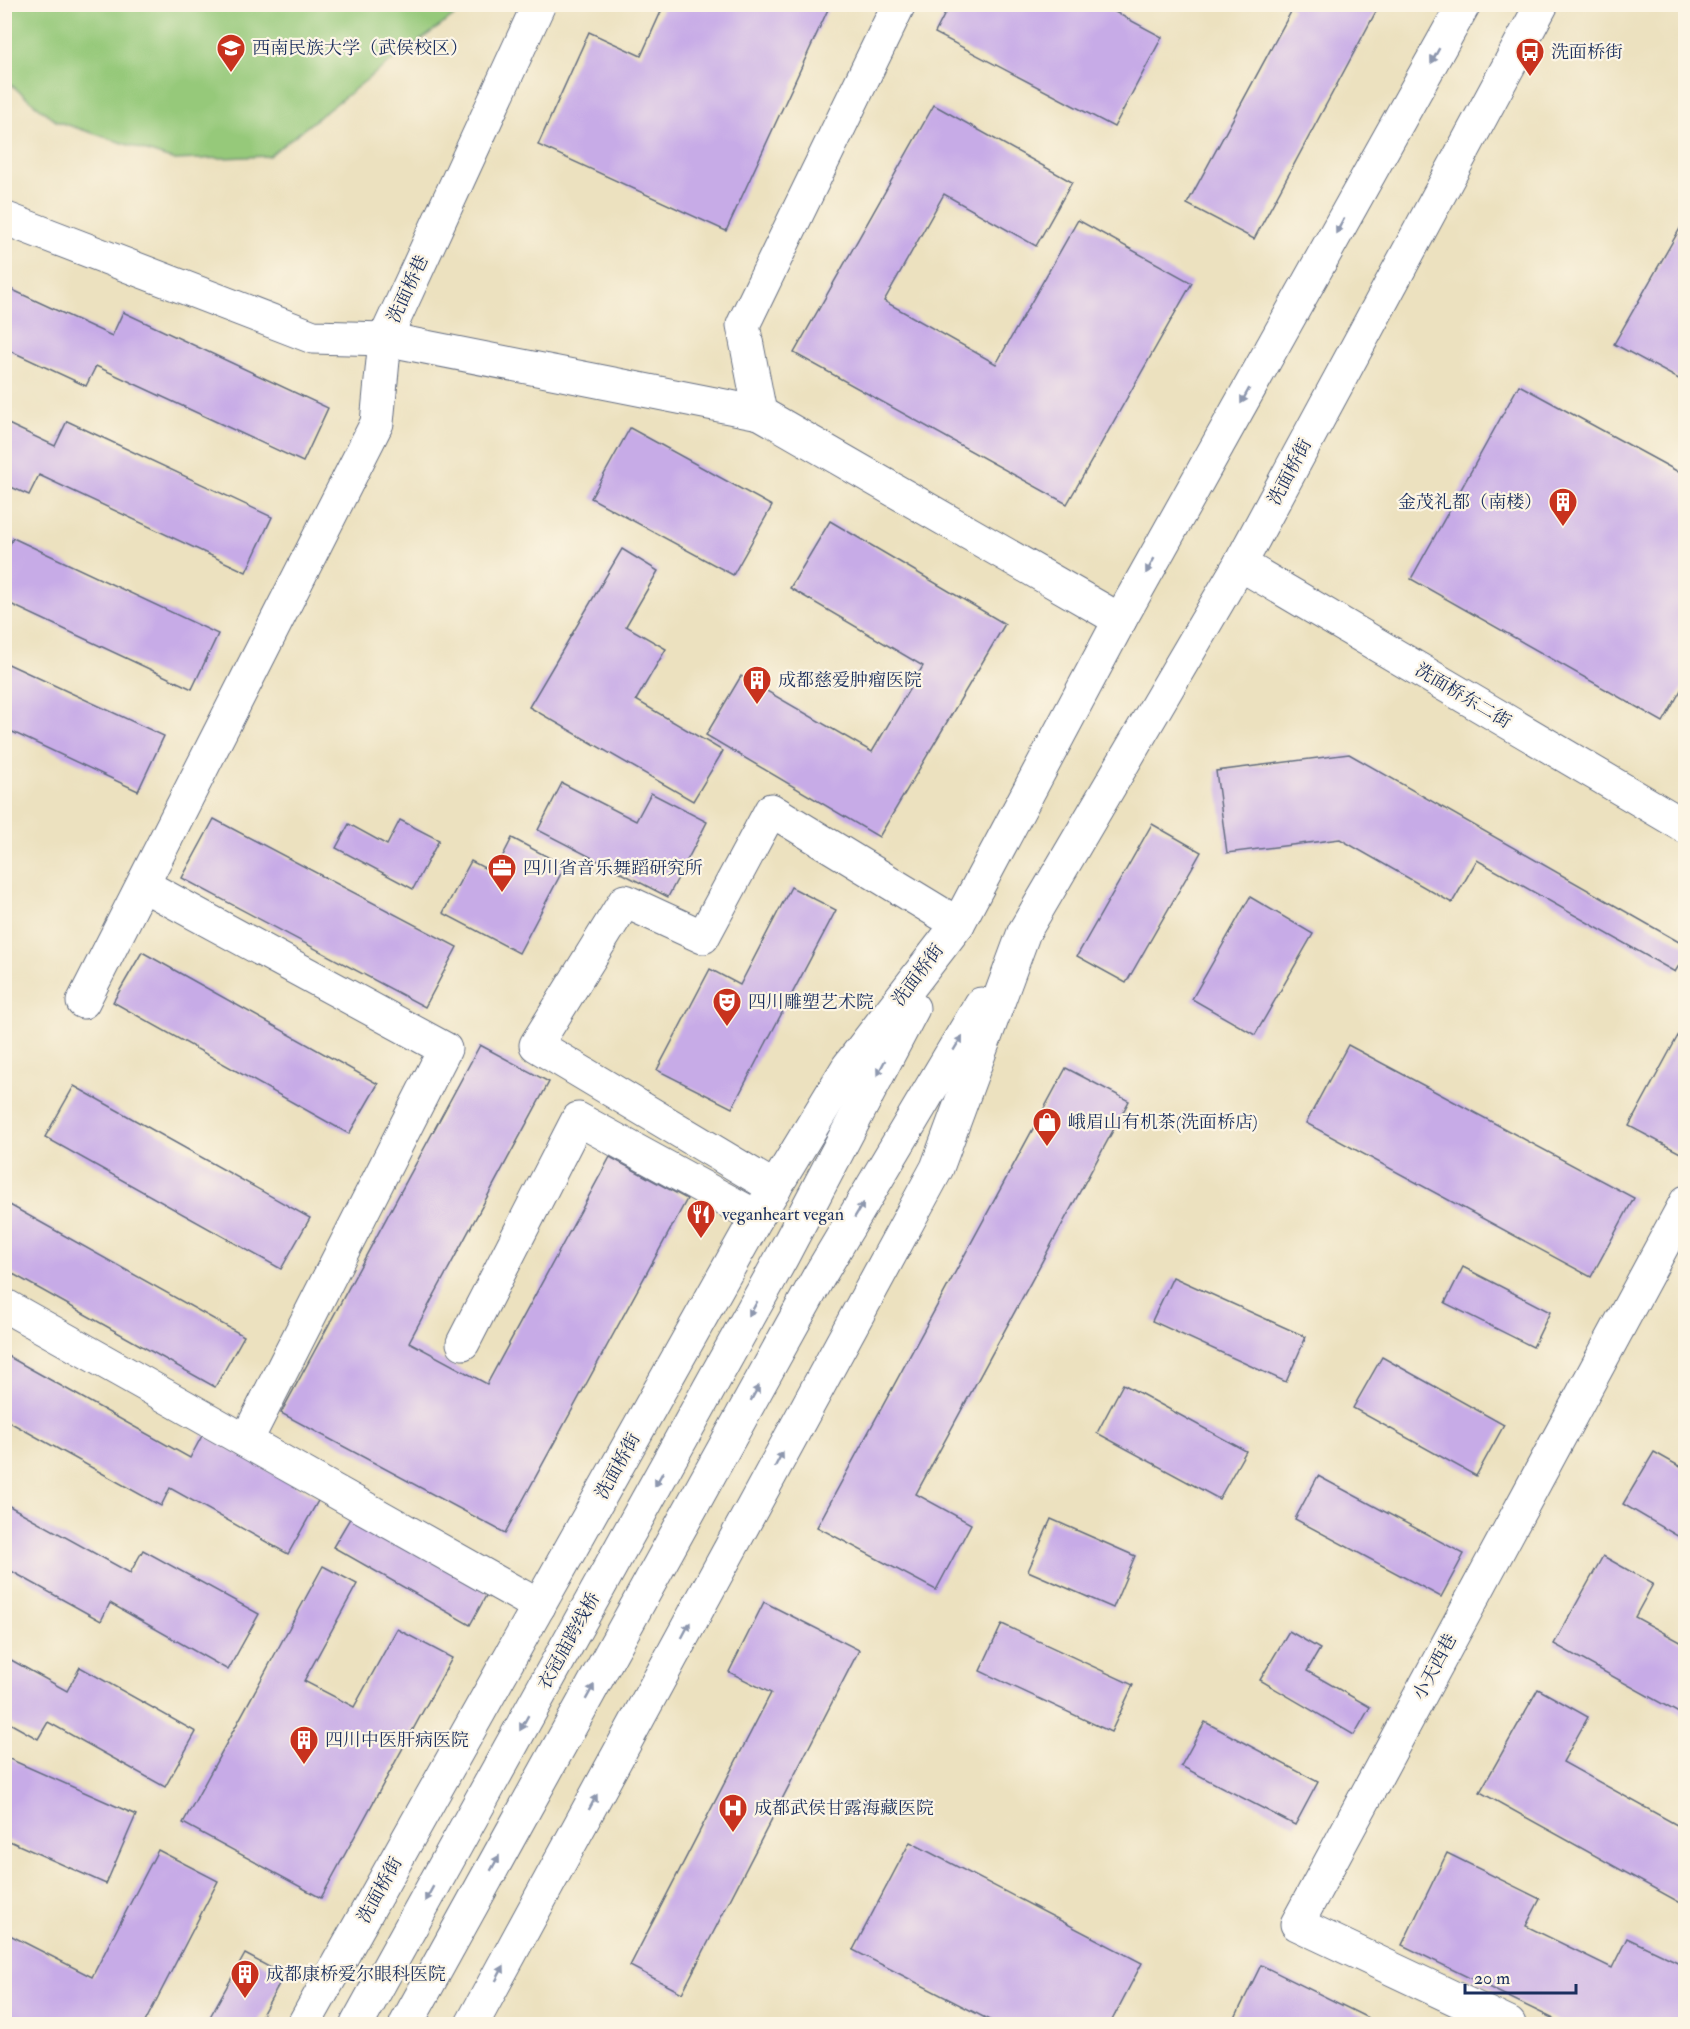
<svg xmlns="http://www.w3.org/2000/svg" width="1690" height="2029" font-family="'IM FELL Double Pica','Noto Serif SC',serif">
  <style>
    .green { fill: #96c97a; stroke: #587c6c; stroke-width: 1.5 }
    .building { fill: #c7abe7 }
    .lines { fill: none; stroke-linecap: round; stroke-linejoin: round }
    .minor-casing { stroke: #646d80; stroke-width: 35 }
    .major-casing { stroke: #646d80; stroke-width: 35 }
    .minor { stroke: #fff; stroke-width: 33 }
    .major { stroke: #fff; stroke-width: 33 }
    .oneway { fill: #8d97ae }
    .labels { text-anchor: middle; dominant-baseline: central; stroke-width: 4.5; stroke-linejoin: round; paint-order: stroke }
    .poi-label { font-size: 18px; fill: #1b2f5e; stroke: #fcf5e5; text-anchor: start }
    .street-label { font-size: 18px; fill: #1b2f5e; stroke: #fcf5e5 }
  </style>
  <rect width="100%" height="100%" fill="#fcf5e5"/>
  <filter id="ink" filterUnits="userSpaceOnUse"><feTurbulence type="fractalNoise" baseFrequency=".0167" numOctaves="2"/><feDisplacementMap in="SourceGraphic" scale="12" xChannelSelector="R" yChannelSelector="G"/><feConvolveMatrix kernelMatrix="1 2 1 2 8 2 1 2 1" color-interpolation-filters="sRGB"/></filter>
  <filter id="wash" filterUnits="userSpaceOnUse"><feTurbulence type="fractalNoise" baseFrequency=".008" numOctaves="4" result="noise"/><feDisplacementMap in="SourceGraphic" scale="24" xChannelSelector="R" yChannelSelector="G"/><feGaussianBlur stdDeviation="1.35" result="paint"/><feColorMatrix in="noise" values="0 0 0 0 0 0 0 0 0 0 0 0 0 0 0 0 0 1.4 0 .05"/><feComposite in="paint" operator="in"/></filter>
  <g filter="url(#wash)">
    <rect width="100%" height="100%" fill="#ece1bf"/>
    <polygon class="green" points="4,5 5,4 469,5 374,74 269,156 174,160 56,121 5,80"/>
    <g id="blocks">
      <g class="building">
        <polygon points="950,4 1100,4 1162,37 1114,127 935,33"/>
        <polygon points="1286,4 1380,4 1254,239 1187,204 1293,8"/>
        <polygon points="664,5 830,5 726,231 538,145 589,32 641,56"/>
        <polygon points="934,105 1072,182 1036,246 944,194 884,301 996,364 1078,220 1192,283 1067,504 794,353"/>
        <polygon points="1686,218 1686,383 1614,344"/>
        <polygon points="4,286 112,336 123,312 328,408 303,462 96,366 86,386 4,348"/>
        <polygon points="1519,385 1686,476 1686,681 1663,722 1411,579"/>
        <polygon points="67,421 272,517 246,572 39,475 29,495 4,484 4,422 55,446"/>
        <polygon points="630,428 772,506 733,575 591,498"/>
        <polygon points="830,521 1005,624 879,837 706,735 741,676 872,752 923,666 790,588"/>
        <polygon points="13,538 218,634 192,689 4,601 4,556"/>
        <polygon points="622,549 658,571 626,626 666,649 636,700 723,751 693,801 529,707"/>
        <polygon points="4,662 164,736 138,791 4,728"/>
        <polygon points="1349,754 1686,946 1686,954 1675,972 1477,860 1452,903 1340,839 1227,853 1216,771"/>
        <polygon points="562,783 636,821 651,793 707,822 668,897 538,830"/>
        <polygon points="214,819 457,947 425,1007 182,878"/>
        <polygon points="400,820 439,840 413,889 336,848 349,824 387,845"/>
        <polygon points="1152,824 1201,852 1126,983 1077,956"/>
        <polygon points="512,838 565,866 519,953 443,913 471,861 494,873"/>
        <polygon points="791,887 836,910 732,1108 657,1070 710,969 740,985"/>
        <polygon points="1250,897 1313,934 1255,1035 1192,999"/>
        <polygon points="142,952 378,1084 349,1134 113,1002"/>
        <polygon points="1686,1021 1686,1156 1629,1126"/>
        <polygon points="480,1045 549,1082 409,1342 487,1384 610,1157 687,1199 505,1533 281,1413"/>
        <polygon points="1348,1045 1634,1198 1591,1277 1306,1123"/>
        <polygon points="1066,1068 1129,1101 916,1494 971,1524 936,1590 817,1527"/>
        <polygon points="74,1086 310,1218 281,1269 45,1137"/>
        <polygon points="8,1204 244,1336 215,1387 4,1269 4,1210"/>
        <polygon points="1463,1267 1550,1312 1533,1347 1445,1303"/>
        <polygon points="1173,1277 1306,1337 1286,1382 1152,1321"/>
        <polygon points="4,1354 190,1458 203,1434 319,1499 288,1554 170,1488 161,1506 4,1419"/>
        <polygon points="1382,1357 1504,1425 1476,1476 1353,1408"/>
        <polygon points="1123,1384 1246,1451 1219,1499 1097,1433"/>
        <polygon points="1654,1452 1686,1470 1686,1541 1623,1504"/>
        <polygon points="1318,1476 1464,1554 1441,1597 1295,1519"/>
        <polygon points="4,1503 130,1573 143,1550 259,1614 228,1670 110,1603 101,1621 4,1567"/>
        <polygon points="352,1515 488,1592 470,1625 333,1547"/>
        <polygon points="1051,1519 1135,1556 1113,1608 1028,1571"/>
        <polygon points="1603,1556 1653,1584 1635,1617 1686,1645 1686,1717 1554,1644"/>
        <polygon points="323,1566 357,1584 304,1681 354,1707 397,1629 452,1658 321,1898 183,1823"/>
        <polygon points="764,1602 859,1650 682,1993 630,1966 771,1693 729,1672"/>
        <polygon points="1002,1624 1133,1685 1111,1732 980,1671"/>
        <polygon points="1289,1631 1320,1649 1307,1671 1370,1707 1354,1735 1260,1680"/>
        <polygon points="4,1656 67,1691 80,1667 196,1732 165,1787 48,1722 38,1739 4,1720"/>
        <polygon points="1538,1689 1588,1717 1563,1762 1686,1830 1686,1906 1480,1792"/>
        <polygon points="1205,1722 1318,1782 1295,1825 1181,1766"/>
        <polygon points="5,1757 136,1815 106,1884 5,1839"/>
        <polygon points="910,1842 1142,1963 1110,2024 997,2024 853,1950"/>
        <polygon points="158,1850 218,1881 144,2024 9,2024 4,2022 4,1932 92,1977"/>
        <polygon points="1447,1853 1540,1899 1526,1926 1612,1968 1627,1938 1686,1966 1686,2024 1564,2024 1402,1945"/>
        <polygon points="245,1954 284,1975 257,2024 206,2024"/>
        <polygon points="1261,1965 1380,2024 1232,2024"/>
      </g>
    </g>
  </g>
  <g filter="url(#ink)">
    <use href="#blocks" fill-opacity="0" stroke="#646d80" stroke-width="1.5"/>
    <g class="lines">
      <g class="minor-casing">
        <g id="minor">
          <polyline points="4,218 313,337 385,339 760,413 1120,620"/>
          <polyline points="760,413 743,325 899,4"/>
          <polyline points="1240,564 1686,827"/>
          <polyline points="143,885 445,1049 246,1441"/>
          <polyline points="83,1002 377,423 385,339 539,4"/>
          <polyline points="775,1188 536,1045 625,901 703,937 771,810 958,924"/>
          <polyline points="4,1305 539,1606"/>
          <polyline points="463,1343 578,1119 757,1217"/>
          <polyline points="1509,2024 1297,1924 1686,1202"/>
        </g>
      </g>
      <g class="major-casing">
        <g id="major">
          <polyline points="304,2024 757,1217 848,1067 958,924 1120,620 1464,4"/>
          <polyline points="357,2024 782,1257 913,1008"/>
          <polyline points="406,2024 818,1278 981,1004"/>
          <polyline points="472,2024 937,1168 1024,932 1240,564 1542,4"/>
        </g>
      </g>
      <use href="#minor" class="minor"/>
      <use href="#major" class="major"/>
    </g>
    <defs><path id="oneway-solid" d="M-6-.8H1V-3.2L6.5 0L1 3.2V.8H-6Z" transform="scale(1.5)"/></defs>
    <g class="oneway">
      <use href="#oneway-solid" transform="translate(1435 56) rotate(119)"/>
      <use href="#oneway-solid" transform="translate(1340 226) rotate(119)"/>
      <use href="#oneway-solid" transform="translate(1245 396) rotate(119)"/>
      <use href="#oneway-solid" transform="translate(1150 566) rotate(119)"/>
      <use href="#oneway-solid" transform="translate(958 1043) rotate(-59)"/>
      <use href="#oneway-solid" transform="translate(881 1068) rotate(118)"/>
      <use href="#oneway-solid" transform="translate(859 1210) rotate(-59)"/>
      <use href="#oneway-solid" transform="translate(753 1309) rotate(119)"/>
      <use href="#oneway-solid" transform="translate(755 1393) rotate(-61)"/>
      <use href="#oneway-solid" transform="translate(779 1459) rotate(-62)"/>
      <use href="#oneway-solid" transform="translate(659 1479) rotate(119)"/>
      <use href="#oneway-solid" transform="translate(686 1630) rotate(-62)"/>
      <use href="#oneway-solid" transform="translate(590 1692) rotate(-61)"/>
      <use href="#oneway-solid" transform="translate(524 1723) rotate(119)"/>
      <use href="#oneway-solid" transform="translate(593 1802) rotate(-62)"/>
      <use href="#oneway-solid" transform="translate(495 1863) rotate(-61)"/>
      <use href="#oneway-solid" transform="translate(429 1894) rotate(119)"/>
      <use href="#oneway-solid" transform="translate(500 1973) rotate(-62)"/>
    </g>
  </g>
  <defs>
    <g id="university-pin" transform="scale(1.5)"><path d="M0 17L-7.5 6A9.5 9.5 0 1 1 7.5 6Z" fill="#c8321e" stroke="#fcf5e5"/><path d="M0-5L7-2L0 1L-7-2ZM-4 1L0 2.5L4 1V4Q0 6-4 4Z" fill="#fff"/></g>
    <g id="bus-pin" transform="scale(1.5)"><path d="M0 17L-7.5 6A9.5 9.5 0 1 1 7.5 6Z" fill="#c8321e" stroke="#fcf5e5"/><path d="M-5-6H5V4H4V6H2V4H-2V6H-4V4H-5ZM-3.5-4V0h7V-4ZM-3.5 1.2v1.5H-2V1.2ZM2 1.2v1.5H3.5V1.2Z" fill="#fff"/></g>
    <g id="building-pin" transform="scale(1.5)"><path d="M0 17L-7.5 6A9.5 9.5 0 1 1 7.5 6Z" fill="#c8321e" stroke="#fcf5e5"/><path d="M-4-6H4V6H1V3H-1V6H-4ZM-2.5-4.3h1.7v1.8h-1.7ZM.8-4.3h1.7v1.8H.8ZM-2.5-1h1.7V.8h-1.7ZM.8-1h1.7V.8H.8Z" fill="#fff"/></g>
    <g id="office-pin" transform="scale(1.5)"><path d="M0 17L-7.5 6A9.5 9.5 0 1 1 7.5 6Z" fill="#c8321e" stroke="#fcf5e5"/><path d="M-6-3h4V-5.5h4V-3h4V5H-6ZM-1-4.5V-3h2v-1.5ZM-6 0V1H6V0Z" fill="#fff"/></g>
    <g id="theatre-pin" transform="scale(1.5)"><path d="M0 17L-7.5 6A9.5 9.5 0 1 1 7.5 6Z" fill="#c8321e" stroke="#fcf5e5"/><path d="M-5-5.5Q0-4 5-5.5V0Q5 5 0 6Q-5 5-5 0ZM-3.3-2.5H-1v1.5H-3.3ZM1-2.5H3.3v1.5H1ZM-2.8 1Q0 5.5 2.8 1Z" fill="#fff"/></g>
    <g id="shop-pin" transform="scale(1.5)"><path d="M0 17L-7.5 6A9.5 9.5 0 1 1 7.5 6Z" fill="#c8321e" stroke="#fcf5e5"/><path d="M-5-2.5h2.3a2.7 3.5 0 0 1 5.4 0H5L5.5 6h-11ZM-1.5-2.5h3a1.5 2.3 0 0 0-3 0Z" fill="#fff"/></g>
    <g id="restaurant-pin" transform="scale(1.5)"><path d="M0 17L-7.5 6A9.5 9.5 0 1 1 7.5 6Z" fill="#c8321e" stroke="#fcf5e5"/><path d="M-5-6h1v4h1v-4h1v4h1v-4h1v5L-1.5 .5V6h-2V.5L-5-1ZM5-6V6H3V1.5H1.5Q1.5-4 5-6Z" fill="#fff"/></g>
    <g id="hospital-pin" transform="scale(1.5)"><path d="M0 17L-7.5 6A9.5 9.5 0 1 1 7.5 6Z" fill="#c8321e" stroke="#fcf5e5"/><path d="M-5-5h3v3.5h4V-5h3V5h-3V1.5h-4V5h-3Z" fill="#fff"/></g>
  </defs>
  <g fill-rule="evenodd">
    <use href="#university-pin" x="231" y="48"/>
    <use href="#bus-pin" x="1530" y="52"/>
    <use href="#building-pin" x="1563" y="502"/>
    <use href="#building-pin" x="757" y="680"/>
    <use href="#office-pin" x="502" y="868"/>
    <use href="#theatre-pin" x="727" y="1002"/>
    <use href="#shop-pin" x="1047" y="1122"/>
    <use href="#restaurant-pin" x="701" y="1214"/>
    <use href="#building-pin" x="304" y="1740"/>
    <use href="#hospital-pin" x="733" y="1808"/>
    <use href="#building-pin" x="245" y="1974"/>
  </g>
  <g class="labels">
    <g class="poi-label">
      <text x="252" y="48">西南民族大学（武侯校区）</text>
      <text x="1551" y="52">洗面桥街</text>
      <text x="1542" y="502" text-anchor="end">金茂礼都（南楼）</text>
      <text x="778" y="680">成都慈爱肿瘤医院</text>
      <text x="523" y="868">四川省音乐舞蹈研究所</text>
      <text x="748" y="1002">四川雕塑艺术院</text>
      <text x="1068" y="1122">峨眉山有机茶(洗面桥店)</text>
      <text x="722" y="1214">veganheart vegan</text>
      <text x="325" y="1740">四川中医肝病医院</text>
      <text x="754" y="1808">成都武侯甘露海藏医院</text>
      <text x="266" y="1974">成都康桥爱尔眼科医院</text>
    </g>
    <g class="street-label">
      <text transform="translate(408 289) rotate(-65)">洗面桥巷</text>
      <text transform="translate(1290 472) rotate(-62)">洗面桥街</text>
      <text transform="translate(1463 696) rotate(31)">洗面桥东二街</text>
      <text transform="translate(918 975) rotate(-53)">洗面桥街</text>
      <text transform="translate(618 1466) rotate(-61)">洗面桥街</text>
      <text transform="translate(569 1641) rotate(-61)">衣冠庙跨线桥</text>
      <text transform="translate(1435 1667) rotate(-62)">小天西巷</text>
      <text transform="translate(380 1890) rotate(-61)">洗面桥街</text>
    </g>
  </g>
  <rect width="1690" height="2029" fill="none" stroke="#fcf5e5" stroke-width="24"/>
  <path d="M1465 1984v9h111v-9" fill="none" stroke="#1b2f5e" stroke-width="3"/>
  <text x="1474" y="1984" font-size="18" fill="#1b2f5e" stroke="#fcf5e5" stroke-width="4.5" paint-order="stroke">20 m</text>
</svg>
